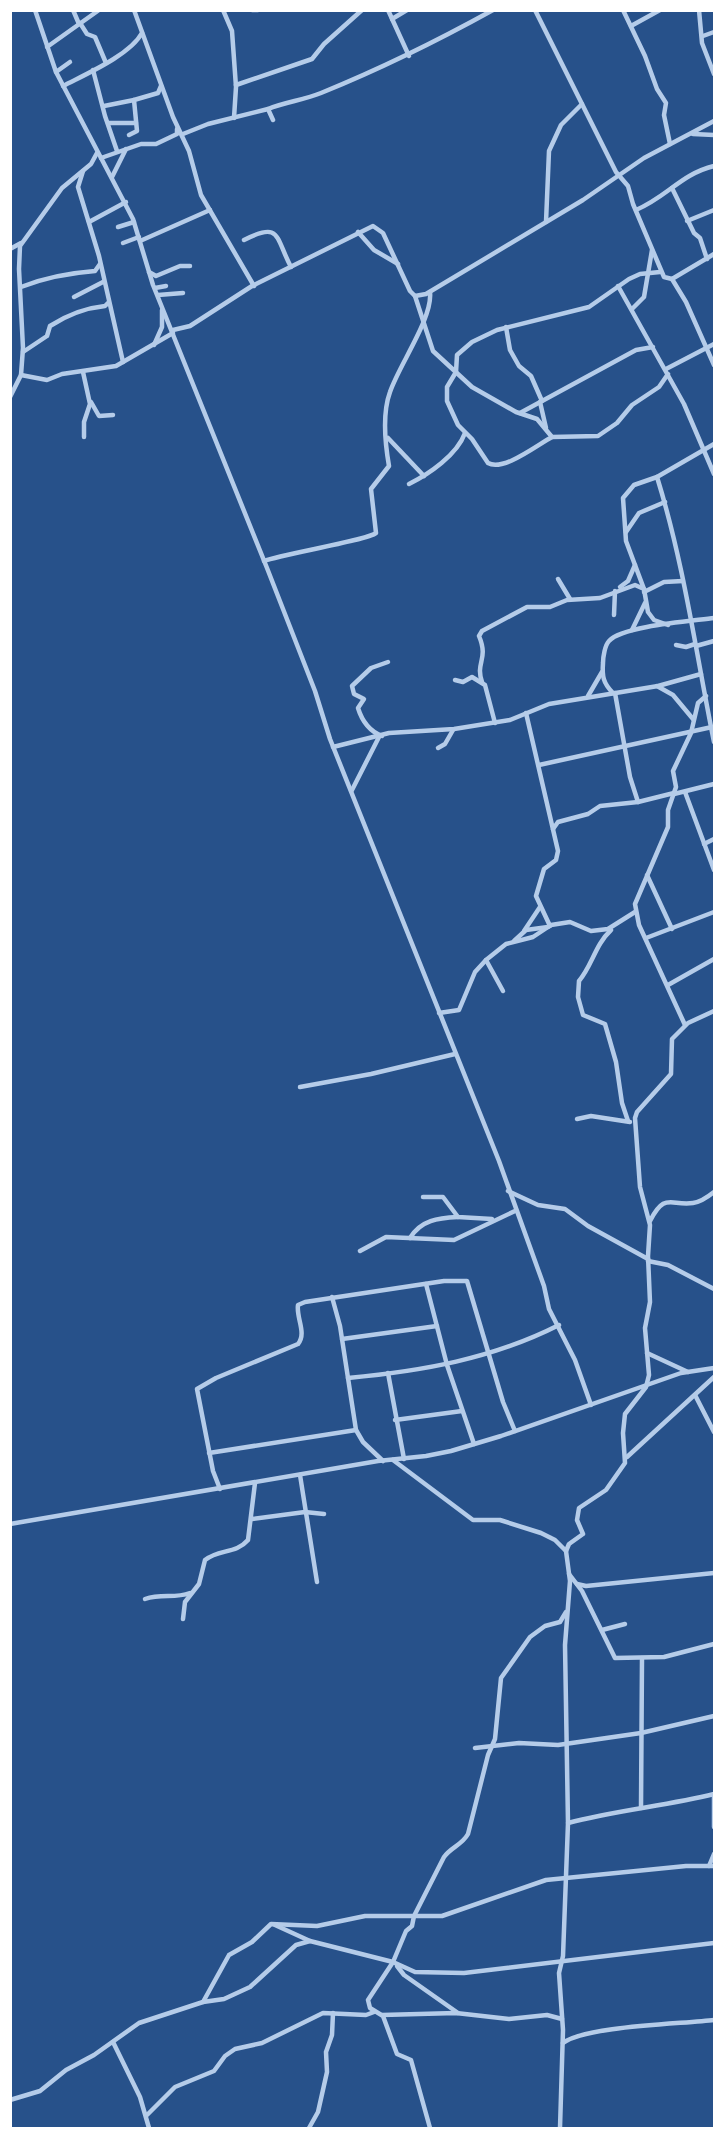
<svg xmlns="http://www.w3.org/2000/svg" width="725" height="2139" font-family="Arial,sans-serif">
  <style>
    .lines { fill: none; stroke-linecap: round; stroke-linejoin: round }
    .street { stroke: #b5cce9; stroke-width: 4.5 }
  </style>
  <rect width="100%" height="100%" fill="#27518a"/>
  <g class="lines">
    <g class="street">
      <polyline points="35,10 56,72 133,219 153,285 267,568 315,691 330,739 499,1161 544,1286 549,1309 575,1360 591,1405"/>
      <polyline points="73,10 79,24"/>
      <polyline points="134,10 173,117 189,151 201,195 254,286"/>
      <polyline points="223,10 232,31 236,87 234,118"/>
      <polyline points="252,10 258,10"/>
      <polyline points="388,10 409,56"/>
      <polyline points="535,10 616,172 628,186 633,204 664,277 672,279 714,254"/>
      <polyline points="623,10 645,56 657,89 666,103 664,115 670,144"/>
      <polyline points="699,10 702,43 714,74"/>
      <polyline points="392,19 407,10"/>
      <polyline points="80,23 87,34 95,37 106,63"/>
      <polyline points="631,26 660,10"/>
      <polyline points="703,36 714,32"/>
      <polyline points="47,47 99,10"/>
      <polyline points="93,70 105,116 117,151"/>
      <polyline points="56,72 70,62"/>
      <polyline points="236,85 312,59 324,44 362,10"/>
      <path d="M63,86c23,-12 67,-31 79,-53"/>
      <polyline points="104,106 134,100"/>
      <path d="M268,109c17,-7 36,-9 53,-16 59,-24 116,-52 172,-83"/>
      <polyline points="108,123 136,123"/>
      <polyline points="183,134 208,124 268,109 273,120"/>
      <polyline points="693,134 714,135"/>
      <polyline points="129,135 137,131 134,100 158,93 161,86"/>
      <polyline points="101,158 141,144 156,144 177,134 177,129"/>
      <polyline points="83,171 78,187 99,256 123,362"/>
      <polyline points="112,177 126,149"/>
      <polyline points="672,188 694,233 700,238 707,259"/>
      <path d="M636,210c31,-13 45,-36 78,-44"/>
      <polyline points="687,221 714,210"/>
      <polyline points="89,222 126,202"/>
      <polyline points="546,222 549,151 561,125 582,104"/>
      <polyline points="118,227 134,222"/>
      <polyline points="358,232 374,250 398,264"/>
      <path d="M244,240c37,-19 31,-3 47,27"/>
      <polyline points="140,241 210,210"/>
      <polyline points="123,243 139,237"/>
      <polyline points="10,249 21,243"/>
      <polyline points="149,272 156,276 180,266 190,266"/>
      <polyline points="672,279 686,302 714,365"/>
      <polyline points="618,286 684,404 714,474"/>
      <path d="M21,287c25,-10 48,-14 74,-16l5,-7"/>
      <polyline points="155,288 166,286"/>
      <polyline points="158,295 183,293"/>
      <polyline points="415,296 433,351 472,387 516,412 537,419 552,437 598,436 617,423 632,405 659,387 668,374"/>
      <polyline points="74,297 103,282"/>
      <polyline points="632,309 644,297 652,250"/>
      <polyline points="506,327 510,350 519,366 531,376 542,401"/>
      <polyline points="173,330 190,326 252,286 373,226 383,233 410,291 415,296 426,294 583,200 644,158 714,121"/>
      <polyline points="154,345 162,327 162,310"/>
      <path d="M23,352l24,-16 3,-10c17,-11 35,-18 55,-20l3,-3"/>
      <polyline points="666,369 714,344"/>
      <polyline points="83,372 90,404 84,422 84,437"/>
      <polyline points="21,375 47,380 62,374 116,366 173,333"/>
      <polyline points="10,397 21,375 23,348 19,269 20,246 62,188 91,164 97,153"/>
      <polyline points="91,402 99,416 113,415"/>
      <polyline points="540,402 546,428"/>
      <polyline points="520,413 636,350 653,347"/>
      <path d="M552,437c-15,8 -49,35 -64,26l-16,-24 -14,-14 -11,-24v-14l9,-15 1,-17 15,-13 25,-12 92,-23 40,-28 11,-5 20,-2"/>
      <polyline points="388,438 424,476"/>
      <path d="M657,477c27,87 39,176 57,265"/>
      <path d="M409,484c20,-10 48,-29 56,-51"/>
      <polyline points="626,532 639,513 665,502"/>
      <path d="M264,561c19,-7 104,-21 112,-28l-5,-44 18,-23c-4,-23 -7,-52 1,-74 9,-27 43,-74 40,-100"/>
      <polyline points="558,579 570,599"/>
      <polyline points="620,587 628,581 635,565"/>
      <polyline points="644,592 664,582 683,581"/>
      <polyline points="614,615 615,591"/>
      <polyline points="668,625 654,620 648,612 644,589 626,541 623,498 634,485 657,477 714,444"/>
      <polyline points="632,630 645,603"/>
      <polyline points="676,645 686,647 695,644"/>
      <polyline points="696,646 714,641"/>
      <polyline points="455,680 463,682 472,677 485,685 495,723"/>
      <path d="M482,682c-7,-20 7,-22 -3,-46l3,-5 45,-24h23l17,-7 33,-2 35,-13 9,4"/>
      <polyline points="657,686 673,695 693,719"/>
      <path d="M613,693c-10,-10 -11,-17 -10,-30 0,-6 2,-18 6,-22 13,-15 84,-20 105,-23"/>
      <polyline points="615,693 630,777 638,802"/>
      <polyline points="588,696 602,672"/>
      <polyline points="526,713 558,851 556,860 544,869 536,896 550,926"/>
      <path d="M382,736c-13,-5 -20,-15 -24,-28l6,-9 -10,-5 -2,-8 19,-18 17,-6"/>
      <polyline points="333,747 389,733 454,729 510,720 549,704 658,686 701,674"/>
      <polyline points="438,748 445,744 453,730"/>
      <polyline points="539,765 712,727"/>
      <polyline points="352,790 379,737"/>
      <polyline points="685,792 714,870"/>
      <polyline points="674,794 714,784"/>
      <polyline points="553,829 558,822 588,814 600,806 638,802 674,793"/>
      <polyline points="704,844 714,839"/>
      <polyline points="647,875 672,929"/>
      <path d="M611,930c-16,15 -19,36 -32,51l-1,16 5,18 22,9 11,38 6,41 6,18"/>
      <polyline points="524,931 540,907"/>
      <polyline points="646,938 714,912"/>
      <polyline points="514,941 526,930 548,927"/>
      <polyline points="486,960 503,991"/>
      <polyline points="668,985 714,959"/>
      <polyline points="439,1013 459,1010 475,972 486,960 506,944 533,937 551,925 570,922 591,931 608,929 635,912"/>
      <polyline points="685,1025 639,925 635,904 668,827 668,810 676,787 673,771 691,733 698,703 706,696"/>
      <polyline points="300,1087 371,1074 455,1054"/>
      <polyline points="577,1119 591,1116 630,1122"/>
      <polyline points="508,1191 538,1205 565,1209 588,1226 648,1259"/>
      <polyline points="423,1197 443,1197 458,1217 492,1219"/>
      <path d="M650,1221c15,-29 20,-15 43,-18 7,-1 16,-7 21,-11"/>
      <path d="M410,1238c11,-18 28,-20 48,-21"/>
      <polyline points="360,1251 386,1237 454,1240 515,1211"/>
      <polyline points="648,1261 668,1265 714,1289"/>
      <polyline points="426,1284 447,1365 474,1444"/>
      <polyline points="332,1297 340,1326 356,1430 363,1442 383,1461"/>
      <polyline points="342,1339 437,1326"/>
      <polyline points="647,1353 688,1372"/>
      <polyline points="388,1373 404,1459"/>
      <path d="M348,1378c74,-7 144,-19 211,-53"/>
      <polyline points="695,1395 714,1432"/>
      <polyline points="395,1420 462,1411"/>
      <polyline points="209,1453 356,1430"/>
      <polyline points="627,1457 714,1377"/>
      <polyline points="393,1460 473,1520 500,1520 541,1533 555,1540 566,1551"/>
      <polyline points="300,1475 317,1582"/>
      <path d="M220,1489l-7,-18 -16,-82 19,-11 82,-34c9,-11 -2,-26 0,-39l7,-3 139,-21h23l36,121 12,29"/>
      <polyline points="252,1519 305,1512 324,1514"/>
      <polyline points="10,1524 378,1461 426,1456 451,1451 501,1436 681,1373 714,1368"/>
      <polyline points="569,1574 582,1591 615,1658 664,1657 714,1644"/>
      <polyline points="577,1584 586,1586 714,1573"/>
      <path d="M145,1599c17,-6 29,0 45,-6"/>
      <path d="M183,1619l2,-17 14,-18 6,-24c14,-11 31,-6 43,-20l7,-57"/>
      <polyline points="602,1630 625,1624"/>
      <polyline points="475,1748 519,1743 558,1745 641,1733 714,1716"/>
      <polyline points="714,1797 714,1827"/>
      <polyline points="641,1808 642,1658"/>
      <path d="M568,1823c48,-13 98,-17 146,-29"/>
      <polyline points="709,1866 714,1854"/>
      <polyline points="275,1925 310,1941 393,1962 415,1972 464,1973 714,1943"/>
      <polyline points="397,1966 404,1975 458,2013"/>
      <polyline points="203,2002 229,1955 252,1942 271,1924 317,1926 365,1916 442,1916 546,1880 686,1866 714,1866"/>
      <polyline points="382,2015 456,2013 509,2019 547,2015 562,2019"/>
      <polyline points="113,2042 140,2097 149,2128"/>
      <path d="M563,2043c22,-17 119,-19 151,-23"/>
      <polyline points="10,2100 40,2091 66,2070 94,2055 139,2023 203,2002 224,1999 250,1987 296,1945 310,1941"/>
      <polyline points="147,2115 175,2087 214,2071 225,2056 235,2049 262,2043 323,2013 366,2015 374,2012"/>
      <polyline points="309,2128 318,2112 327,2072 326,2052 332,2035 333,2013"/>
      <path d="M430,2128l-19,-68 -14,-6 -14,-38 -13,-8 -2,-8 25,-38 13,-31 6,-5 2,-10 30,-59c7,-10 18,-12 24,-23l20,-79 7,-16 6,-61 29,-41 15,-11 15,-4 6,-10"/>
      <polyline points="560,2128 563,2030 559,1973 563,1956 568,1823 565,1645 570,1581 566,1551 569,1544 583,1534 577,1520 579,1508 606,1490 625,1463 623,1433 625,1414 646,1387 649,1375 645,1328 650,1302 648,1256 650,1225 640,1187 635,1118 637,1112 671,1074 672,1039 688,1023 714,1011"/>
    </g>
  </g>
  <rect width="725" height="2139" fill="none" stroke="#ffffff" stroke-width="24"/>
</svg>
